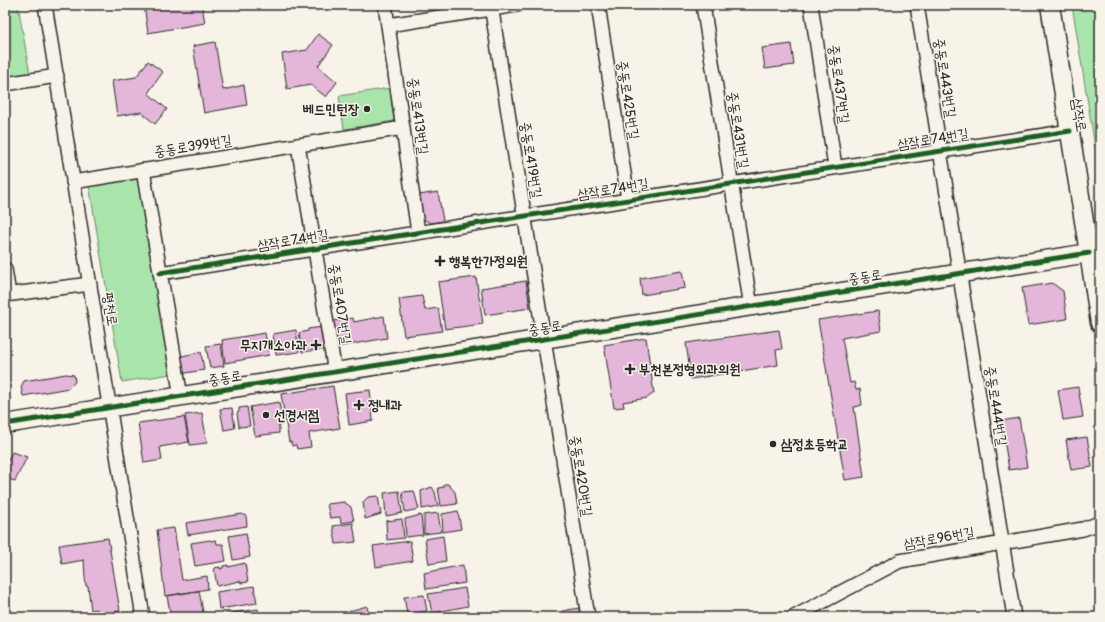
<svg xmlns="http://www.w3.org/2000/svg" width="1105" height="622" font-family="Pangolin,'Poor Story',sans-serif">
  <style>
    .green { fill: #a9e5ab; stroke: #6a886b }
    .building { fill: #e4b6da; stroke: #2b2b2b }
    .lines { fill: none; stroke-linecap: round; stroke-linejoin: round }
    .street-casing { stroke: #2b2b2b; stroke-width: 16 }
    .secondary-casing { stroke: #2b2b2b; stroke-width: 21 }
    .street { stroke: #f7f3e8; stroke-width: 13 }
    .secondary { stroke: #f7f3e8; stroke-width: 18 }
    .cycleway-casing { stroke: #f7f3e8; stroke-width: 8 }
    .cycleway { stroke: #1b5e20; stroke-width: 5 }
    .poi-dot { fill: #2b2b2b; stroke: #f7f3e8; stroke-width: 1.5 }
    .labels { text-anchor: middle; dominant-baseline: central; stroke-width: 3; stroke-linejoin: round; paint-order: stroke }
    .street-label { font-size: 14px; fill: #2b2b2b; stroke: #f7f3e8 }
    .poi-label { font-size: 14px; font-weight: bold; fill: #2b2b2b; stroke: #f7f3e8; text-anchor: start }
  </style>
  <rect width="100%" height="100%" fill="#f7f3e8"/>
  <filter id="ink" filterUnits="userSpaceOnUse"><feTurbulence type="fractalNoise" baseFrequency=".025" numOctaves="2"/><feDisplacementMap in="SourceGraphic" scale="8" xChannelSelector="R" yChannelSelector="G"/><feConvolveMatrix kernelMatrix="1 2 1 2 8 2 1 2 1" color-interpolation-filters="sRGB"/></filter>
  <g filter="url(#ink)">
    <g class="green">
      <polygon points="5,5 18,5 31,80 5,84"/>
      <polygon points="1072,5 1100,5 1100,178"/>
      <polygon points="390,88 394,121 344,129 339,96"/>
      <polygon points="143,170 177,373 122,382 88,179"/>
    </g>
    <g class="building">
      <polygon points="144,5 202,5 205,23 148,33"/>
      <polygon points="306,5 333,5 333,8 307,11"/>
      <polygon points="318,34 333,45 318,66 337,82 326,97 311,85 287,89 282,54 307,50"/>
      <polygon points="215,42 223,90 244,85 247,105 204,113 193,46"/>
      <polygon points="791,44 794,65 765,69 762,48"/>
      <polygon points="148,61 163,72 148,93 167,109 155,124 141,112 117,116 112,81 136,77"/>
      <polygon points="438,192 443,221 430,223 422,218 419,195"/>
      <polygon points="682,271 685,288 642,295 640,278"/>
      <polygon points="476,277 483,324 445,329 438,282"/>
      <polygon points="526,281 530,308 485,315 481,288"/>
      <polygon points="1052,283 1063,291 1067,319 1028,325 1022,288"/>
      <polygon points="422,296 425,310 438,308 442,331 404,336 399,299"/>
      <polygon points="878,311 881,331 842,338 850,383 854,382 856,390 860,389 862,405 854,407 864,477 845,480 818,320"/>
      <polygon points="384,316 387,338 342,346 337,343 333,321 353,318 354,322"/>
      <polygon points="323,327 326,349 302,352 299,333 308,331 308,329"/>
      <polygon points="296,330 299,352 276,355 273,334"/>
      <polygon points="779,330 782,349 776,350 778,365 691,379 686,343"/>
      <polygon points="265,333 269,355 225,363 222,340"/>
      <polygon points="646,338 654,393 647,398 623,402 624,407 614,408 604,345"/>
      <polygon points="221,344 224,366 210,368 206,346"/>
      <polygon points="201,352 204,370 179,374 177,357"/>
      <polygon points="66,374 74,375 75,382 69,388 23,396 21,387 24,381"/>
      <polygon points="333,386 340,428 309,433 311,447 297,449 296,445 292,446 291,442 289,442 281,394"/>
      <polygon points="1078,387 1083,417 1063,420 1058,390"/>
      <polygon points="370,390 373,421 349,425 345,393"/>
      <polygon points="279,402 283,424 279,425 279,433 255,436 250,407"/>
      <polygon points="247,407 250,426 239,427 237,413 239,412 239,408"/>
      <polygon points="232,408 235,428 224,430 220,409"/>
      <polygon points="202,413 207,443 190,445 185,415"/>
      <polygon points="184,417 189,442 160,447 162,460 144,463 138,423"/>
      <polygon points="1019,418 1027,467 1009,470 1001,421"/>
      <polygon points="1087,437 1092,467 1071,470 1066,440"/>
      <polygon points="12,452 27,457 15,481 5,478 5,467"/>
      <polygon points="444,484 448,484 455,492 457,504 441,506 438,488 444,487"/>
      <polygon points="432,487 435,492 438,506 422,509 421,491"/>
      <polygon points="399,491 402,513 386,516 384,493"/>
      <polygon points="414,491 419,509 405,512 402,492"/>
      <polygon points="378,496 381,514 365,519 363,502 368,497"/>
      <polygon points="344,502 351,507 354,521 341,523 340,517 330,518 327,504"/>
      <polygon points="458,511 461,529 443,532 442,514"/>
      <polygon points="438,513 441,532 424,534 424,515"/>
      <polygon points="242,514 246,516 247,526 188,535 186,523"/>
      <polygon points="421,515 423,535 406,537 405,519"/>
      <polygon points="402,519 404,538 387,540 386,521"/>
      <polygon points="353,523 356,542 336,544 333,526"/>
      <polygon points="174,528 182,580 207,576 208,589 165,596 157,530"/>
      <polygon points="246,533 250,557 233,560 229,536"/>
      <polygon points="443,536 446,561 429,564 425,539"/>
      <polygon points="108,538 120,611 97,614 97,609 91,610 88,586 86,586 85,577 84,560 62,564 59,545"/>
      <polygon points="210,540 211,541 216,540 217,544 223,544 226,561 195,566 191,543"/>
      <polygon points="410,541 413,561 376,567 373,546"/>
      <polygon points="245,563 248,582 241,583 240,581 217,586 214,568 220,567 220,569 223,568 223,566 228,565 228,567"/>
      <polygon points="463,565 465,583 426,589 424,573"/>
      <polygon points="254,586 257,603 219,609 217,592"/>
      <polygon points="465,588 468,606 432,613 428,594"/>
      <polygon points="199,591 204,617 171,617 167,596"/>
      <polygon points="424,595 427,611 407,614 404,597"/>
      <polygon points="367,606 369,617 347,617 349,616 349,611"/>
      <polygon points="579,608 580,617 563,617 562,611"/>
      <polygon points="258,609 259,617 220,617 220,615"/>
    </g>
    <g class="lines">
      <g class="street-casing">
        <g id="street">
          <polyline points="45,5 143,617"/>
          <polyline points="385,5 418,232"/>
          <polyline points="491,5 588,617"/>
          <polyline points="598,5 628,199"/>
          <polyline points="703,5 751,307"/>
          <polyline points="811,5 835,167"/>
          <polyline points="917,5 1014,617"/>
          <polyline points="388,25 517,5"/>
          <polyline points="5,84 57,76"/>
          <polyline points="298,145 335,373"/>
          <polyline points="143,170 181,397"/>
          <polyline points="73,182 403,128"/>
          <polyline points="5,269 9,294"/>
          <polyline points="160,273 1070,131"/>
          <polyline points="5,295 90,284"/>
          <polyline points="794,617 900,561 1083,529 1100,523"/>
        </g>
      </g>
      <g class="secondary-casing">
        <g id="secondary">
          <polyline points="1050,5 1100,323"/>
          <polyline points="5,424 1089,253"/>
        </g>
      </g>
      <use href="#street" class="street"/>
      <use href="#secondary" class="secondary"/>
      <g class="cycleway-casing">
        <g id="cycleway">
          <polyline points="160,273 1070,131"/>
          <polyline points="5,424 1089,253"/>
        </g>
      </g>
      <use href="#cycleway" class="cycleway"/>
    </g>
  </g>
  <g class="poi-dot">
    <circle cx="367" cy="109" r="4"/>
    <path d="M438 255h4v4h4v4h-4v4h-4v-4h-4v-4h4z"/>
    <path d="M314 339h4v4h4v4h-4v4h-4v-4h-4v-4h4z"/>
    <path d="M628 363h4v4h4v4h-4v4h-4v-4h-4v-4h4z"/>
    <path d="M357 399h4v4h4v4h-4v4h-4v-4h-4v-4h4z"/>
    <circle cx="266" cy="415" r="4"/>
    <circle cx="773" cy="444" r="4"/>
  </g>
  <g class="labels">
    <g class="street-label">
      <text transform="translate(945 78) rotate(81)">중동로443번길</text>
      <text transform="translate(839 84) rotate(82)">중동로437번길</text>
      <text transform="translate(628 100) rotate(81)">중동로425번길</text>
      <text transform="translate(1079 115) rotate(81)">삼작로</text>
      <text transform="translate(418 116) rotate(82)">중동로413번길</text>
      <text transform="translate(738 130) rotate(81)">중동로431번길</text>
      <text transform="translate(933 139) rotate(-9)">삼작로74번길</text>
      <text transform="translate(193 146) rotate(-9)">중동로399번길</text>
      <text transform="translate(531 160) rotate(81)">중동로419번길</text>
      <text transform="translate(613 189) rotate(-9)">삼작로74번길</text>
      <text transform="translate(293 240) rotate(-9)">삼작로74번길</text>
      <text transform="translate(865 277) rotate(-9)">중동로</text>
      <text transform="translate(340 304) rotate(81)">중동로407번길</text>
      <text transform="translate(110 309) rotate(81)">평천로</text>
      <text transform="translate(545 328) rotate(-9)">중동로</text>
      <text transform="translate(225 378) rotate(-9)">중동로</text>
      <text transform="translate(996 406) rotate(81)">중동로444번길</text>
      <text transform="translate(581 476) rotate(81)">중동로420번길</text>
      <text transform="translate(939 538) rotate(-10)">삼작로96번길</text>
    </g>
    <g class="poi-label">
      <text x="359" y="109" text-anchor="end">베드민턴장</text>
      <text x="449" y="261">행복한가정의원</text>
      <text x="307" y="345" text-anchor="end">무지개소아과</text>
      <text x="639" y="369">부천본정형외과의원</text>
      <text x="368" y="405">정내과</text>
      <text x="274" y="415">선경서점</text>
      <text x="781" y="444">삼정초등학교</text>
    </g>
  </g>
  <rect width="1105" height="622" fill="none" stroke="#f7f3e8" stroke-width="20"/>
  <rect x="10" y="10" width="1085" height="602" fill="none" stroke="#2b2b2b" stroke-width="1.5" filter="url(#ink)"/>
</svg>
